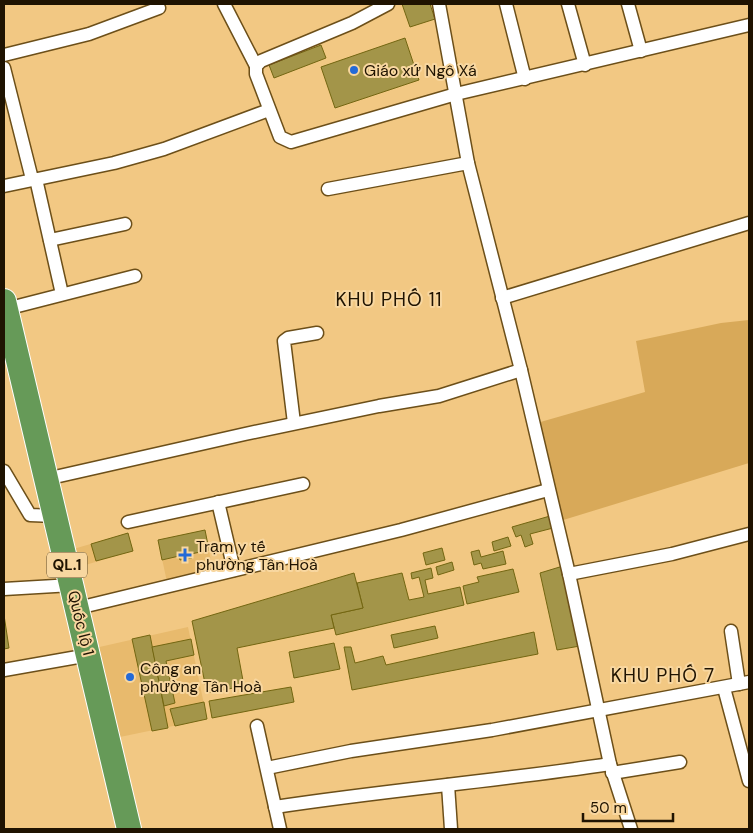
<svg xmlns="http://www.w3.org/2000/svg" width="753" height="833" font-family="'DM Sans',sans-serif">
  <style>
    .built { fill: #e8ba6d }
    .green { fill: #d8a959 }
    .building { fill: #a39549; stroke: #736611 }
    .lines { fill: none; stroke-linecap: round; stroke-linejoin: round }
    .street-casing { stroke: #6c4f19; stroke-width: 15 }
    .highway-casing { stroke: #fff; stroke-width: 26 }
    .street { stroke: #fff; stroke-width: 12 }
    .highway { stroke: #669a58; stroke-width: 24 }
    .poi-dot { fill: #246ad6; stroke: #f8d7a0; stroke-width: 2 }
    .labels { text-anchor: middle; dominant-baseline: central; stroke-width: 4; stroke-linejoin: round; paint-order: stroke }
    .shield { fill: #f8d7a0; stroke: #604e31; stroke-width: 1 }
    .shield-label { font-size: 15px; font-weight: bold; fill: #1f1301 }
    .poi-label { font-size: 16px; fill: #1f1301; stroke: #f8d7a0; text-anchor: start }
    .street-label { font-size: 16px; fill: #1f1301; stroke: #f8d7a0 }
    .quarter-label { font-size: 19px; letter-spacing: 1px; fill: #1f1301; stroke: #f8d7a0 }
  </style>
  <rect width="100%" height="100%" fill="#f2c883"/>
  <g class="built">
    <polygon points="205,530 213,571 167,582 158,540"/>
    <polygon points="128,533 133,551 75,568 70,550"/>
    <polygon points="188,627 207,719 115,738 95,648"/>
  </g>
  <polygon class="green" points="749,320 749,463 560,521 537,423 645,392 636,341 721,323"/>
  <g class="building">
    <polygon points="402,4 430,4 435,19 410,27"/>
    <polygon points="405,38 419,80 335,108 321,67"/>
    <polygon points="321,45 326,58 274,78 269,65"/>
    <polygon points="550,516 553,528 530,534 533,544 525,547 521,535 516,537 512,527"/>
    <polygon points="205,530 209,550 191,554 192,558 180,560 179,556 162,560 158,540"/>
    <polygon points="128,533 133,551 96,561 91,544"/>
    <polygon points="508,537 511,546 494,551 492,542"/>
    <polygon points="442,548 445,560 426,565 423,553"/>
    <polygon points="479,550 481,557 503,551 506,564 483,569 481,563 474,565 471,552"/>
    <polygon points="452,562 454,570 438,575 436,567"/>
    <polygon points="563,566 580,646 557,650 540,573"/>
    <polygon points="431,568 433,578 425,580 428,594 460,587 464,605 336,635 331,615 363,608 357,583 402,573 409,600 424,597 419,577 412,579 411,573"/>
    <polygon points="513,569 519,592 467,604 463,586 479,582 477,577"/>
    <polygon points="354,573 363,608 331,615 334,628 237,648 244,686 207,693 192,621"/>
    <polygon points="4,615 9,648 4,649"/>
    <polygon points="435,626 438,638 394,648 391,635"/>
    <polygon points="534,632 538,654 352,690 344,647 351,647 355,663 383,656 386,665"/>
    <polygon points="150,635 168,728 152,731 132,639"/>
    <polygon points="191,639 194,655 166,661 175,703 164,706 152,647"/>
    <polygon points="334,643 340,669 294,678 289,652"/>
    <polygon points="291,687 294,702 212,718 209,701"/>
    <polygon points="204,702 207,719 175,726 170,709"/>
  </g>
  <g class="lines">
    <g class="street-casing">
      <g id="street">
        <polyline points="224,4 256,66"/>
        <polyline points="388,4 352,23 261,61 256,66 256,74 280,137 291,142 456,94 749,25"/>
        <polyline points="439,4 468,163 521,370 569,574 610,764 631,829"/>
        <polyline points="506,4 525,79"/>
        <polyline points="568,4 585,65"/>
        <polyline points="628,4 641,51"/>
        <polyline points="4,55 89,34 159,8"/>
        <polyline points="4,68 32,179"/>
        <polyline points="36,179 62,294"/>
        <polyline points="4,186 114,163 164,149 269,110"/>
        <polyline points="328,189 468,163"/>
        <polyline points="50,240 125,224"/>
        <polyline points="502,298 749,223"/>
        <polyline points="6,309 135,276"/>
        <polyline points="294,423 284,341 288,338 317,333"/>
        <polyline points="4,471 30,515 55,516"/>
        <polyline points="46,479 245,434 379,406 439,396 521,370"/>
        <polyline points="218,502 234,570"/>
        <polyline points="128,522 303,484"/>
        <polyline points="569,574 672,554 749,534"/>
        <polyline points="4,589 72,585"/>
        <polyline points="78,608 401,530 548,490"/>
        <polyline points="731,631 739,684"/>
        <polyline points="4,670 89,655"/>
        <polyline points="724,688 749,781"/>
        <polyline points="257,726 280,829"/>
        <polyline points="267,768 351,751 492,730 749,682"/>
        <polyline points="612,773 680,762"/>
        <polyline points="448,785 451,829"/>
        <path d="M275,807c112,-17 223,-26 335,-43"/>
      </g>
    </g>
    <g class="highway-casing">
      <polyline id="highway" points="4,301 129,829"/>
    </g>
    <use href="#street" class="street"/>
    <use href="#highway" class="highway"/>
  </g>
  <g class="poi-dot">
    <circle cx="354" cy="70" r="5"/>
    <path d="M182.5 547.5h5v5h5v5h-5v5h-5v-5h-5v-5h5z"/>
    <circle cx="130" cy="677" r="5"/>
  </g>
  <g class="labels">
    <rect class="shield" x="47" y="552.5" width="40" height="25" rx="4"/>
    <g class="shield-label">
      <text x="67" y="565">QL.1</text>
    </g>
    <g class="poi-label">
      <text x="364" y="70">Giáo xứ Ngô Xá</text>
      <text x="196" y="546">Trạm y tế<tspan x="196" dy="18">phường Tân Hoà</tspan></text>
      <text x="140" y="668">Công an<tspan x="140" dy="18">phường Tân Hoà</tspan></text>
    </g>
    <g class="street-label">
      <text transform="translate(81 623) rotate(76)">Quốc lộ 1</text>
    </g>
    <g class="quarter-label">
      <text x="389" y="299">KHU PHỐ 11</text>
      <text x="663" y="675">KHU PHỐ 7</text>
    </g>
  </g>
  <rect width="753" height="833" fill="none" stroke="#1f1301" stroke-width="10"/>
  <path d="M583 813v8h90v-8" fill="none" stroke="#1f1301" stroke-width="2.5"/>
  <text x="590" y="813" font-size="15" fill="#1f1301" stroke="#f8d7a0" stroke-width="4" paint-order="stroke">50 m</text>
</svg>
